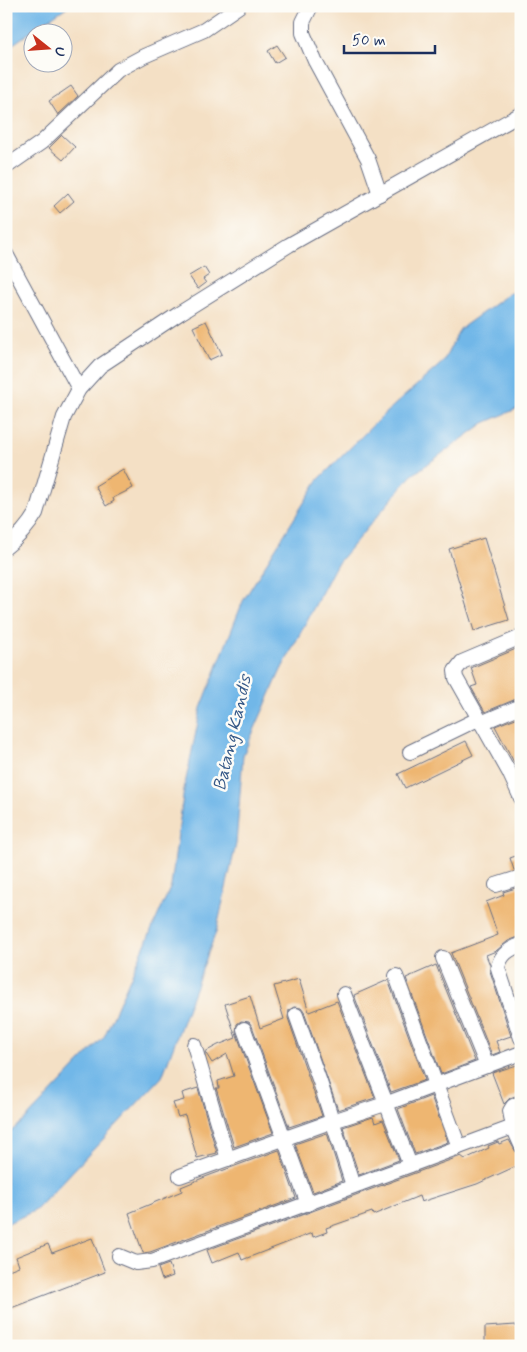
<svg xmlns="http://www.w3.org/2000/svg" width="527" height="1352" font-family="Mynerve,sans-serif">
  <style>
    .water { fill: #71b7e8; stroke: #4673a3 }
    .building { fill: #eeb671 }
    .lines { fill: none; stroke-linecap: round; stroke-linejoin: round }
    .minor-casing { stroke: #676d82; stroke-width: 16 }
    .minor { stroke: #fff; stroke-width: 14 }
    .labels { text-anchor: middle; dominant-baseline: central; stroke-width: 5; stroke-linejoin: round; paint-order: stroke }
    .water-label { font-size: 18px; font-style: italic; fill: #355887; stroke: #fdfcf7 }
  </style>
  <rect width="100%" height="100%" fill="#fdfcf7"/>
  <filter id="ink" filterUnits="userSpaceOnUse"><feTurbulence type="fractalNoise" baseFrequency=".02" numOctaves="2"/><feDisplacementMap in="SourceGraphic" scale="10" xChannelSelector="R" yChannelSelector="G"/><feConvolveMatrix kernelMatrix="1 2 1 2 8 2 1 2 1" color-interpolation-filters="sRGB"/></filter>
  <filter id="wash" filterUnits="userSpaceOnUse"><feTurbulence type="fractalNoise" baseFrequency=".0096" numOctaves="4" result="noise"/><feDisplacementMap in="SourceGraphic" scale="20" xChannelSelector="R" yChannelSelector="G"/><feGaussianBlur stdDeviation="1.12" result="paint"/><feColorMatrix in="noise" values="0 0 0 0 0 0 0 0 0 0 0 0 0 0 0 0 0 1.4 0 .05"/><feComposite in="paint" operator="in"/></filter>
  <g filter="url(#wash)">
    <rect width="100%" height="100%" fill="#f4e0c5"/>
    <g class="water">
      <polygon points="6,6 68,6 6,49"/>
      <polygon points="510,293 521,293 521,407 484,423 411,476 336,565 281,670 243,755 236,844 216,932 162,1077 36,1210 6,1224 6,1135 24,1121 104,1037 171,886 184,789 201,708 243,601 318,480 383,415 443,362 460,329"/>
    </g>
    <g id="blocks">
      <g class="building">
        <polygon points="277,45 285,57 275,63 268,51"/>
        <polygon points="71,86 78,96 58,115 49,101"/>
        <polygon points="62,135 75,147 63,160 49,148"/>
        <polygon points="68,193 74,201 60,213 54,206"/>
        <polygon points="204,267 209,275 203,279 206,283 198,289 189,276"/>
        <polygon points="206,321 222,354 209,360 193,327"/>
        <polygon points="123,469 133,488 113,498 114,501 106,506 95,486"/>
        <polygon points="484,538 509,620 474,631 449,549"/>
        <polygon points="516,649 518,653 521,652 521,697 485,712 471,687 477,685 471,668"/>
        <polygon points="521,716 521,764 516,766 495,726"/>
        <polygon points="466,741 473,755 405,788 398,774"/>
        <polygon points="521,854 521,868 514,870 510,858"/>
        <polygon points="519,887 521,891 521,936 508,941 496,951 486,955 490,965 490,971 511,1036 496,1041 500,1052 492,1055 451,953 498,935 486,902 504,895 503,892"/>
        <polygon points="436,965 475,1061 441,1074 406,978"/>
        <polygon points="299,979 309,1012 337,1001 375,1098 338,1110 304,1012 301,1008 294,1007 289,1010 288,1018 322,1116 289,1127 252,1026 249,1022 241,1021 237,1024 236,1032 273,1133 234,1147 216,1088 219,1088 218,1081 234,1076 227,1054 212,1063 205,1052 218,1045 236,1038 225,1004 250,996 260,1028 284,1019 274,986"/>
        <polygon points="388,980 425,1080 391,1092 354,995"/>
        <polygon points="517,1065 521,1076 521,1094 510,1098 504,1104 492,1073"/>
        <polygon points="198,1088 217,1153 197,1158 185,1115 178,1117 173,1103 184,1100 182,1093"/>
        <polygon points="431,1096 448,1142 415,1154 398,1109"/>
        <polygon points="373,1117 375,1123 383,1120 399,1160 359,1175 343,1127"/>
        <polygon points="327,1133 342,1181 313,1192 295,1144"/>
        <polygon points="509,1140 516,1152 521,1154 521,1164 477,1184 421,1202 419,1196 373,1215 372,1212 326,1228 327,1232 313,1237 312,1233 242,1260 239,1252 212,1263 207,1250 461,1156 465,1159 489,1148 488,1146 498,1142 499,1144"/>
        <polygon points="279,1150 296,1198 150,1252 143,1253 129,1213 182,1191 181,1187 205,1177"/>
        <polygon points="92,1238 105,1272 6,1310 6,1271 19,1266 16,1257 48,1244 52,1253"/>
        <polygon points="169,1264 173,1276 162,1280 158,1268"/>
        <polygon points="516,1325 516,1327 521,1327 521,1346 485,1346 485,1327"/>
      </g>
    </g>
  </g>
  <g filter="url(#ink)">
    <use href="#blocks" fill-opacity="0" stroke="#676d82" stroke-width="1"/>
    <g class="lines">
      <g class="minor-casing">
        <g id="minor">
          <polyline points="311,6 303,22 303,33 315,61 368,159 380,194"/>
          <polyline points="6,167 42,142 118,70 144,56 204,30 239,6"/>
          <polyline points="6,254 79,389"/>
          <path d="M6,547c13,-10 22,-20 30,-34l28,-96 15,-28 21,-23 80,-53 109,-68 232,-131"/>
          <polyline points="521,637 462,662 455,671 456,678 509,772 521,798"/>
          <polyline points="481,723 521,706"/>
          <polyline points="410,752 478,719"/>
          <polyline points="496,885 521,877"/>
          <path d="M521,945c-12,4 -21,10 -23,23l23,70"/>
          <polyline points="443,958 487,1066"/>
          <polyline points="396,976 459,1147"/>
          <polyline points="344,994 410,1165"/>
          <polyline points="296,1015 320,1082 353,1186"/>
          <polyline points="244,1029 308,1204"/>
          <polyline points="194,1045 228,1159"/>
          <polyline points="521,1103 513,1106 510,1111 513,1127 521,1145"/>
          <polyline points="180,1176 333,1121 385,1104 521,1053"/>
          <polyline points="119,1256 136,1263 152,1261 513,1127"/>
        </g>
      </g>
      <use href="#minor" class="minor"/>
    </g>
  </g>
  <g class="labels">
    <g class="water-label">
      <text transform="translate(233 733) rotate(-77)">Batang Kandis</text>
    </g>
  </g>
  <rect width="527" height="1352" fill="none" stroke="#fdfcf7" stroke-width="25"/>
  <g transform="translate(48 48) rotate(107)"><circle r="24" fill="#fdfcf7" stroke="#a3aaba"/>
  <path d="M0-4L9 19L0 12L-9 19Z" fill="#c8321e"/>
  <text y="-8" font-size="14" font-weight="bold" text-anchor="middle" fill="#1b2f5e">U</text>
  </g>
  <path d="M344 45v8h91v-8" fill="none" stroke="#1b2f5e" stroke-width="2.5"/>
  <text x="352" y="45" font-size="15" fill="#1b2f5e" stroke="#fdfcf7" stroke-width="4" paint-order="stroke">50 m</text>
</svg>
